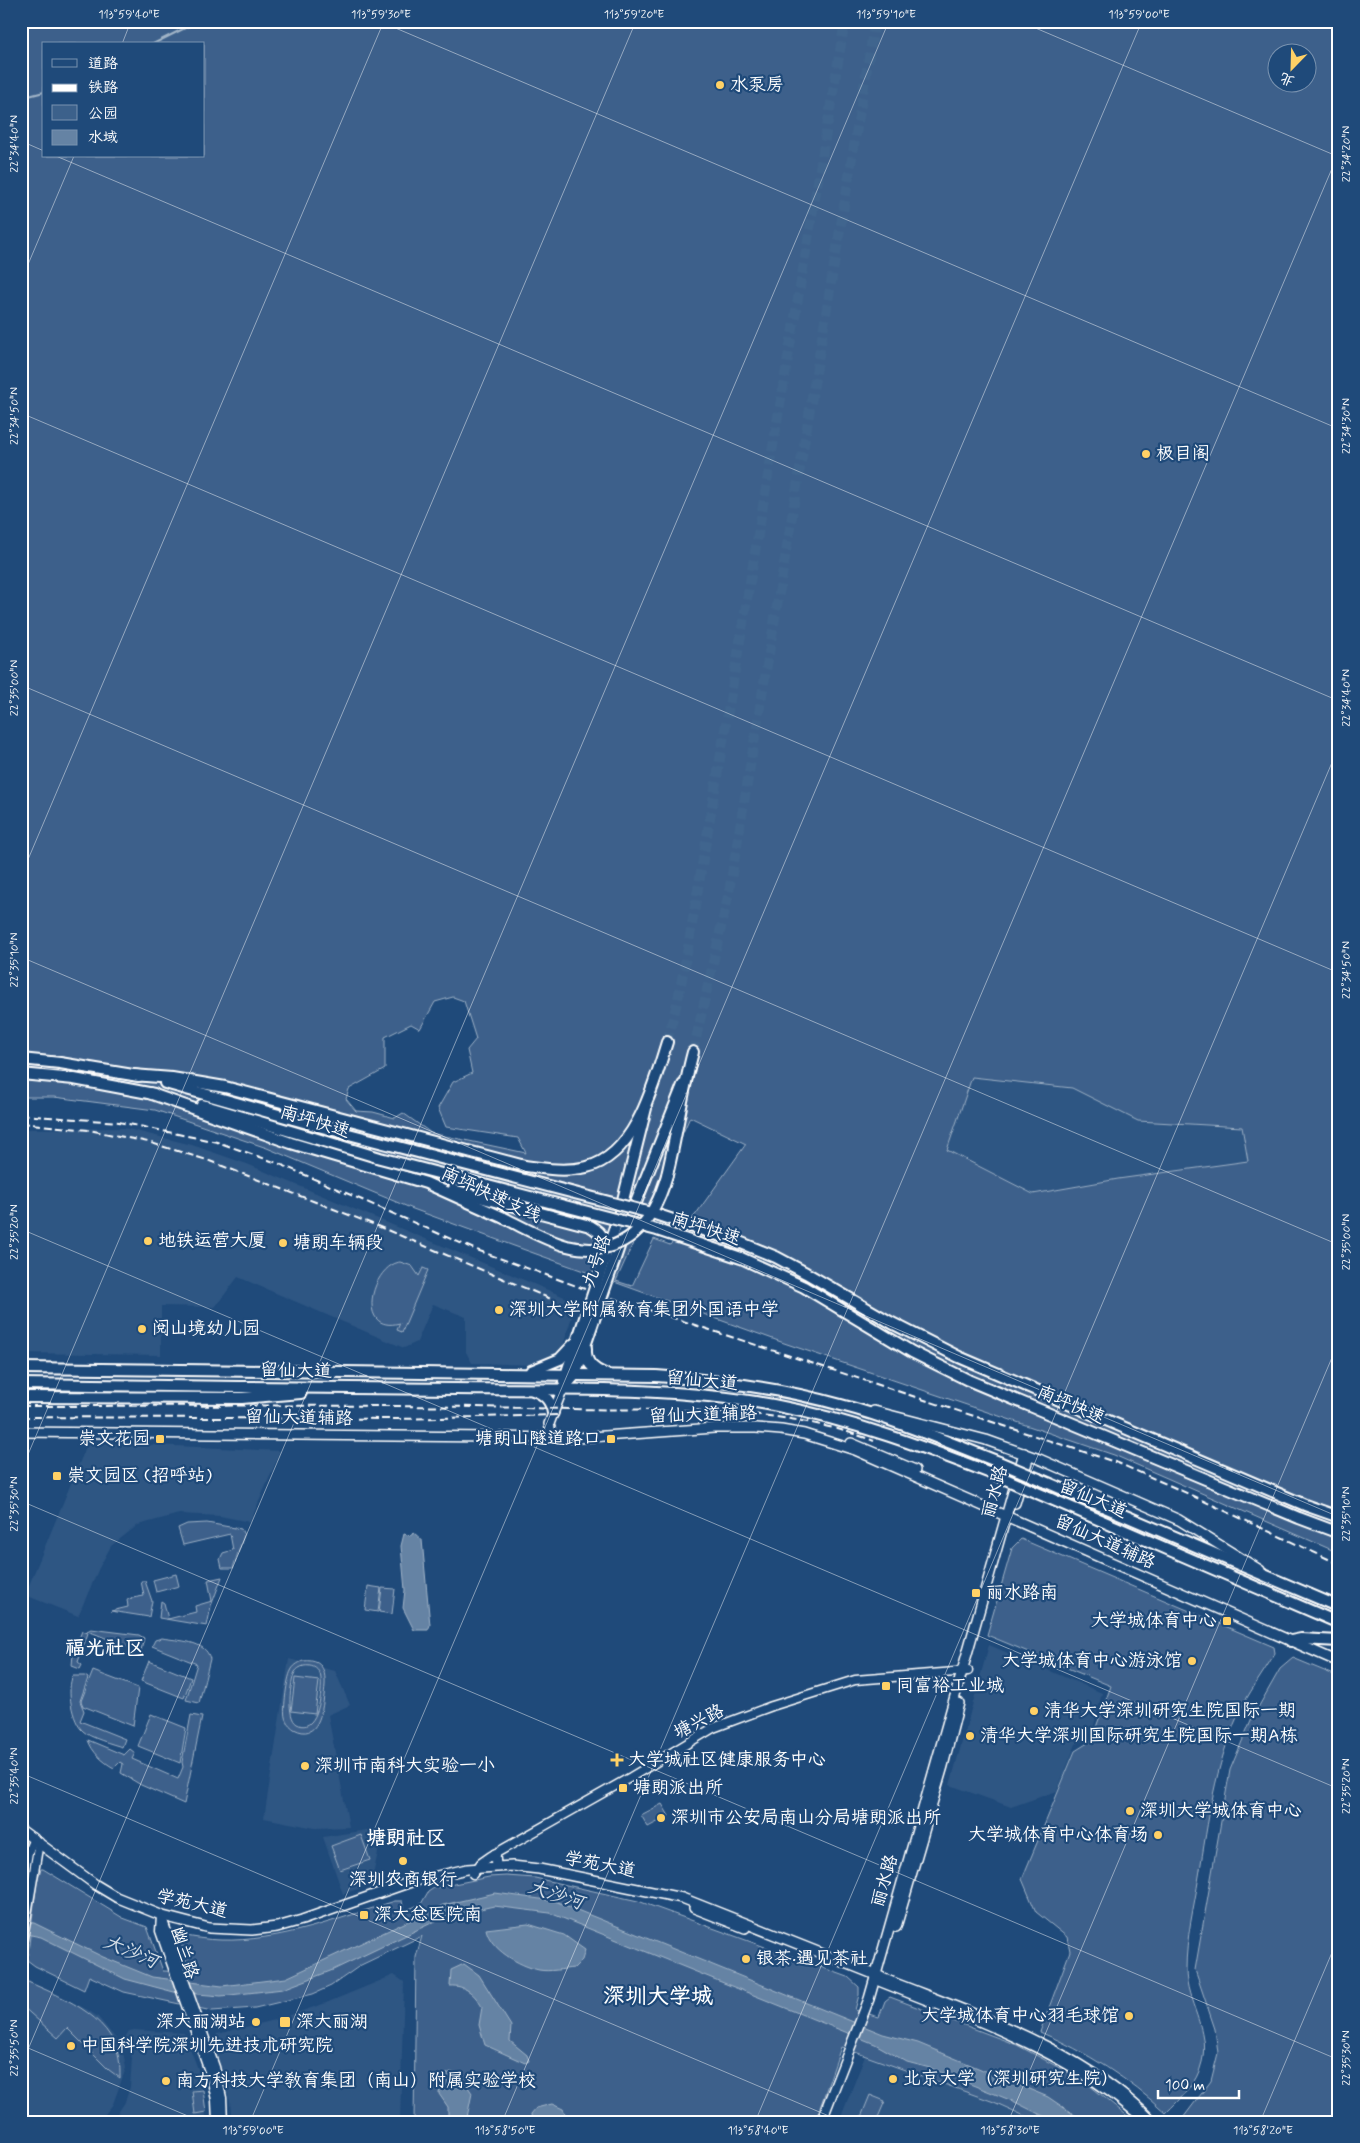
<svg xmlns="http://www.w3.org/2000/svg" width="1360" height="2143" font-family="Mynerve,'LXGW WenKai TC',sans-serif">
  <style>
    .built { fill: #2e5683 }
    .green { fill: #3c618b; stroke: #9eb0c5; fill-rule: evenodd }
    .water { fill: #6583a4; stroke: #a3b5c8 }
    .lines { fill: none; stroke-linecap: round; stroke-linejoin: round }
    .stream { stroke: #a3b5c8; stroke-width: 2 }
    .trunk-tunnel { stroke: #41658e; stroke-width: 10; stroke-dasharray: 10 5; stroke-linecap: butt }
    .tertiary-casing { stroke: #fff; stroke-width: 11 }
    .secondary-casing { stroke: #fff; stroke-width: 12 }
    .primary-casing { stroke: #fff; stroke-width: 14 }
    .trunk-casing { stroke: #fff; stroke-width: 14 }
    .tertiary { stroke: #1f4a7a; stroke-width: 8 }
    .secondary { stroke: #1f4a7a; stroke-width: 9 }
    .primary { stroke: #1f4a7a; stroke-width: 10 }
    .trunk { stroke: #1f4a7a; stroke-width: 10 }
    .rail { stroke: #fff; stroke-width: 2; stroke-dasharray: 8 4; stroke-linecap: butt }
    .primary-bridge-casing { stroke: #fff; stroke-width: 14; stroke-linecap: butt }
    .trunk-bridge-casing { stroke: #fff; stroke-width: 14; stroke-linecap: butt }
    .primary-bridge { stroke: #1f4a7a; stroke-width: 10 }
    .trunk-bridge { stroke: #1f4a7a; stroke-width: 10 }
    .ticks { fill: none; stroke: #fff; stroke-width: 1; stroke-opacity: 0.45 }
    .poi-dot { fill: #ffd166; stroke: #1f4a7a; stroke-width: 2 }
    .labels { text-anchor: middle; dominant-baseline: central; stroke-width: 4.5; stroke-linejoin: round; paint-order: stroke }
    .poi-label { font-size: 18px; fill: #fff; stroke: #1f4a7a; text-anchor: start }
    .street-label { font-size: 18px; fill: #fff; stroke: #1f4a7a }
    .water-label { font-size: 19px; font-style: italic; fill: #d8e0e8; stroke: #1f4a7a }
    .quarter-label { font-size: 20px; font-weight: bold; fill: #fff; stroke: #1f4a7a }
    .district-label { font-size: 22px; font-weight: bold; fill: #fff; stroke: #1f4a7a }
    .neatline { fill: none; stroke: #fff; stroke-width: 2 }
    .ticks-label { font-size: 12px; text-anchor: middle; fill: #fff }
  </style>
  <rect width="100%" height="100%" fill="#1f4a7a"/>
  <filter id="ink" filterUnits="userSpaceOnUse"><feTurbulence type="fractalNoise" baseFrequency=".02" numOctaves="2"/><feDisplacementMap in="SourceGraphic" scale="10" xChannelSelector="R" yChannelSelector="G"/><feConvolveMatrix kernelMatrix="1 2 1 2 8 2 1 2 1" color-interpolation-filters="sRGB"/></filter>
  <g filter="url(#ink)">
    <g class="built">
      <polygon points="972,1077 1072,1088 1138,1121 1242,1127 1248,1162 1118,1179 1033,1194 946,1150"/>
      <polygon points="124,1128 192,1145 247,1164 574,1301 576,1303 562,1349 539,1365 472,1363 466,1352 466,1317 433,1304 417,1342 404,1348 238,1277 215,1307 161,1306 161,1355 21,1353 21,1129"/>
      <polygon points="88,1442 281,1451 250,1522 220,1516 179,1514 138,1525 111,1546 99,1568 78,1616 25,1595"/>
      <polygon points="989,1645 1102,1693 1093,1729 1084,1740 1076,1744 1057,1791 1011,1807 950,1785"/>
      <polygon points="289,1659 335,1671 350,1705 328,1715 349,1827 315,1828 264,1818"/>
      <polygon points="373,1829 378,1832 381,1839 373,1875 375,1883 343,1894 323,1837"/>
      <polygon points="394,1975 404,1982 400,2122 232,2122 230,2102 213,2044 217,2034 278,2019 326,2003"/>
      <polygon points="21,1977 88,2010 98,2017 117,2040 123,2052 126,2068 113,2104 99,2122 21,2122"/>
      <polygon points="134,2030 184,2033 200,2074 207,2122 112,2122 125,2102 130,2087 132,2058 126,2036 129,2031"/>
      <polygon points="865,2056 994,2102 1038,2122 839,2122"/>
    </g>
    <g class="green">
      <path d="M21,21h1318v1532l-225,-98 -330,-112 -270,-97 -101,-37 -146,-61 -112,-38 -101,-13h-33zM44,44h160v112h-160zM1278,52h30v30h-30zM453,997l11,4 12,38 -9,11 5,23 -19,9 -15,26 8,19 72,11 8,15 -95,-20 -28,-20 -8,5 -22,-6 -17,-1 -10,-12 3,-10 36,-20v-32l26,-13 9,5 15,-27zM972,1077l100,11 66,33 104,6 6,34 -130,18 -85,15 -86,-44zM690,1117l56,27 -50,70 -26,31 -16,-6 -22,47 -16,-5z"/>
      <path d="M400,1262l12,4 7,10 4,-8 5,2 -26,62 -5,-2 3,-7c-45,12 -29,-57 0,-61z"/>
      <polygon points="207,1523 241,1529 244,1535 233,1568 222,1568 220,1559 223,1553 233,1550 230,1534 183,1545 178,1528 187,1524"/>
      <path d="M1021,1539l253,108 1,6c-12,21 -27,40 -37,62 -23,51 -30,106 -39,161 -5,31 -13,62 -13,94 0,32 24,59 16,92 -5,22 -21,36 -36,51 -37,-34 -79,-61 -126,-81l30,-81 -3,-14 -31,-25 -14,-33 53,-128 16,-10 20,-55 -124,-51 25,-87z"/>
      <polygon points="176,1574 179,1586 156,1592 153,1580"/>
      <polygon points="222,1577 211,1606 207,1626 159,1618 161,1601 164,1603 168,1619 196,1612 195,1606 212,1601 208,1580"/>
      <polygon points="141,1581 145,1581 152,1601 149,1617 111,1611 128,1607 127,1599 144,1596"/>
      <polygon points="368,1586 381,1588 378,1612 365,1610"/>
      <polygon points="382,1588 395,1589 392,1614 379,1612"/>
      <path d="M91,1629l48,6 5,3 -3,13c-15,-3 -38,-15 -54,-20z"/>
      <polygon points="82,1631 88,1633 78,1662 82,1665 80,1669 72,1666 73,1653"/>
      <path d="M162,1638c16,3 44,2 48,21l-11,44 -13,-3 11,-36 -45,-18 3,-6z"/>
      <polygon points="1293,1658 1339,1677 1339,2122 1180,2122 1211,2081 1218,2053 1215,2029 1195,1970 1230,1770 1251,1720 1280,1669"/>
      <polygon points="149,1661 191,1678 184,1698 141,1681"/>
      <path d="M303,1661c25,-3 23,18 21,35 -2,15 -6,46 -30,33 -4,-3 -8,-7 -9,-12 -2,-8 2,-39 6,-46 2,-5 7,-8 12,-10zM304,1666c7,-1 13,1 16,8 4,10 -1,62 -23,50 -11,-6 -7,-42 -2,-52 2,-3 5,-5 9,-6z"/>
      <polygon points="93,1671 138,1688 133,1726 83,1706 81,1701"/>
      <path d="M73,1676h12l3,2 -8,23 4,10 -4,10 45,18 -3,8c-9,-3 -32,-9 -39,-16 -11,-9 -17,-43 -10,-55z"/>
      <polygon points="295,1678 319,1681 315,1714 291,1711"/>
      <polygon points="151,1714 186,1728 180,1763 138,1746"/>
      <path d="M191,1715l11,2 -18,87 -43,-19 -20,-12 2,-9 -3,-2 -6,6c-11,-6 -22,-16 -26,-28l36,15 6,-6 5,4 -3,6 46,20 5,-12 -1,-5z"/>
      <polygon points="662,1804 669,1816 648,1827 641,1815"/>
      <polygon points="361,1835 370,1860 340,1870 331,1846"/>
      <path d="M41,1869h2l80,49 24,9 16,44 26,1 -10,-37c14,2 28,5 42,5 58,2 119,-22 174,-39h7l2,10 17,-7 7,-12 6,-4 55,-11 17,-1 29,2 103,23 210,76 11,10v8l-4,15 24,7 6,-16 5,-4 127,48 67,36 51,41h-97l-44,-20 -153,-55 -26,75h-401l2,-165 6,-21 -61,29 -30,21 -18,8 -58,14 -43,3 -88,-19 -35,-16 -5,14 -49,-24 -8,-6 10,-79z"/>
      <path d="M21,1979c36,16 91,35 98,80 1,6 1,13 1,19l-11,-8 -42,-42 -9,10 -37,-33z"/>
      <polygon points="203,2090 206,2112 195,2114 192,2091"/>
      <polygon points="870,2095 885,2101 876,2122 859,2122"/>
    </g>
    <g class="water">
      <polygon points="414,1533 422,1540 430,1625 428,1630 414,1630 403,1608 405,1590 401,1546 404,1534 410,1536"/>
      <polygon points="495,1893 555,1901 883,2034 918,2043 1048,2097 1085,2122 1055,2122 1015,2102 930,2068 907,2062 875,2044 550,1913 494,1906 444,1917 333,1970 283,1989 221,1996 174,1992 125,1979 41,1937 21,1933 21,1922 34,1923 103,1957 152,1977 222,1986 286,1978 443,1905"/>
      <path d="M528,1924l36,11 21,15 -3,10 -8,8c-11,1 -25,4 -35,2 -20,-4 -49,-21 -53,-41z"/>
      <path d="M464,1964l15,11 32,51 -1,15 17,14 2,6 -4,2 -40,-18 -6,-20 3,-18c-7,-13 -17,-22 -32,-21l1,-16z"/>
      <polygon points="451,2072 462,2078 472,2093 466,2122 448,2122 448,2107 439,2094 441,2077"/>
      <polygon points="552,2104 563,2109 569,2122 532,2122 531,2114 536,2108"/>
    </g>
    <g class="lines">
      <g class="stream">
        <polyline points="153,44 199,21"/>
        <polyline points="21,81 29,94"/>
        <polyline points="21,98 44,92"/>
      </g>
      <g class="trunk-tunnel">
        <polyline points="667,1042 678,999 688,948 845,21"/>
        <polyline points="693,1052 729,892 875,21"/>
      </g>
      <g class="tertiary-casing">
        <g id="tertiary">
          <polyline points="473,1874 481,1863 491,1856 631,1777 713,1728 772,1706 855,1680 968,1671"/>
          <polyline points="21,1894 28,1852 34,1838"/>
          <polyline points="161,1915 215,2067 222,2098 223,2122"/>
          <polyline points="161,1916 160,1931 211,2077 216,2100 217,2122"/>
          <polyline points="21,1950 39,1842"/>
          <path d="M881,1977c95,38 199,70 273,145"/>
          <path d="M880,1982c95,38 189,69 266,140"/>
        </g>
      </g>
      <g class="secondary-casing">
        <g id="secondary">
          <polyline points="874,1411 986,1440 1039,1459 1179,1520 1260,1570"/>
          <polyline points="21,1432 577,1438 714,1428 756,1428 781,1430 804,1434 855,1450 1339,1662"/>
          <polyline points="551,1432 549,1424 562,1390"/>
          <polyline points="851,1443 915,1470"/>
          <polyline points="1015,1503 1027,1462 1024,1453"/>
          <polyline points="21,1830 96,1885 116,1897 163,1916 209,1928 252,1930 277,1927 302,1920 411,1882 467,1869 512,1866 539,1869 682,1898 881,1977"/>
          <polyline points="495,1854 496,1866"/>
          <polyline points="694,1908 745,1928"/>
          <polyline points="896,1927 943,1766 959,1703"/>
          <polyline points="821,2122 869,1999 1024,1453"/>
        </g>
      </g>
      <g class="primary-casing">
        <g id="primary">
          <path d="M586,1348c-1,14 6,21 19,26"/>
          <path d="M21,1368l635,8c63,4 124,12 185,29 54,14 106,37 158,57"/>
          <polyline points="531,1371 560,1359 574,1344"/>
          <polyline points="564,1381 620,1212 646,1108"/>
          <path d="M21,1384c145,2 289,4 434,5 106,1 214,-3 318,16 80,15 153,43 228,72"/>
          <path d="M533,1390c12,4 18,11 20,23"/>
          <polyline points="562,1390 575,1375 623,1235 683,1085"/>
          <polyline points="21,1397 242,1398 301,1393"/>
          <polyline points="1039,1479 1339,1607"/>
          <polyline points="1028,1489 1339,1623"/>
          <polyline points="1291,1641 1301,1639 1339,1641"/>
        </g>
      </g>
      <g class="trunk-casing">
        <g id="trunk">
          <polyline points="21,1059 60,1063 139,1076"/>
          <polyline points="21,1074 74,1079 154,1094"/>
          <path d="M133,1075l39,3 53,9 300,79c21,3 41,6 62,1 49,-12 67,-84 80,-125"/>
          <polyline points="165,1083 318,1126"/>
          <polyline points="149,1093 291,1143 426,1183 504,1218"/>
          <polyline points="202,1105 314,1138"/>
          <path d="M667,1175c10,-41 15,-82 26,-123"/>
          <path d="M453,1190l137,36c15,8 16,17 15,33"/>
        </g>
      </g>
      <use href="#tertiary" class="tertiary"/>
      <use href="#secondary" class="secondary"/>
      <use href="#primary" class="primary"/>
      <use href="#trunk" class="trunk"/>
      <g class="rail">
        <polyline points="21,1115 119,1122 217,1142 280,1164 474,1249 585,1289"/>
        <polyline points="21,1123 89,1130 148,1142 207,1160 375,1225 551,1299"/>
        <polyline points="612,1298 1118,1463 1180,1490 1339,1564"/>
        <path d="M21,1406c182,0 364,-2 547,3 101,2 210,-5 306,32"/>
        <polyline points="21,1417 399,1419 558,1415"/>
      </g>
      <g class="primary-bridge-casing">
        <g id="primary-bridge">
          <polyline points="999,1462 1039,1479"/>
          <polyline points="1001,1477 1028,1489"/>
        </g>
      </g>
      <g class="trunk-bridge-casing">
        <g id="trunk-bridge">
          <polyline points="318,1126 655,1214 739,1242 776,1257 806,1273 892,1323 959,1357 1305,1505 1339,1517"/>
          <polyline points="314,1138 380,1158 657,1230 741,1258 804,1287 912,1352 968,1380 1299,1518 1339,1533"/>
          <path d="M504,1218c21,10 41,22 63,28 57,14 86,-22 100,-71"/>
        </g>
      </g>
      <use href="#primary-bridge" class="primary-bridge"/>
      <use href="#trunk-bridge" class="trunk-bridge"/>
    </g>
  </g>
  <path class="ticks" d="M379,21l960,408M1019,21l320,136M122,44l9,-23M21,141l23,10M56,156l1283,545M21,281l53,-125M21,413l1318,560M21,685l1318,560M21,876l363,-855M21,957l1318,560M21,1229l1318,560M21,1471l615,-1450M21,1501l1318,559M21,1773l822,349M21,2045l181,77M21,2066l868,-2045M250,2122l892,-2101M502,2122l837,-1970M755,2122l584,-1376M1008,2122l331,-781M1260,2122l79,-186"/>
  <g class="poi-dot">
    <circle cx="720" cy="85" r="5"/>
    <circle cx="1146" cy="454" r="5"/>
    <circle cx="148" cy="1241" r="5"/>
    <circle cx="283" cy="1243" r="5"/>
    <circle cx="499" cy="1310" r="5"/>
    <circle cx="142" cy="1329" r="5"/>
    <rect x="155" y="1434" width="10" height="10" rx="2.5"/>
    <rect x="606" y="1434" width="10" height="10" rx="2.5"/>
    <rect x="52" y="1471" width="10" height="10" rx="2.5"/>
    <rect x="971" y="1588" width="10" height="10" rx="2.5"/>
    <rect x="1222" y="1616" width="10" height="10" rx="2.5"/>
    <circle cx="1192" cy="1661" r="5"/>
    <rect x="881" y="1681" width="10" height="10" rx="2.5"/>
    <circle cx="1034" cy="1711" r="5"/>
    <circle cx="970" cy="1736" r="5"/>
    <path d="M614.5 1752.5h5v5h5v5h-5v5h-5v-5h-5v-5h5z"/>
    <circle cx="305" cy="1766" r="5"/>
    <rect x="618" y="1783" width="10" height="10" rx="2.5"/>
    <circle cx="1130" cy="1811" r="5"/>
    <circle cx="661" cy="1818" r="5"/>
    <circle cx="1158" cy="1835" r="5"/>
    <circle cx="403" cy="1861" r="5"/>
    <rect x="359" y="1910" width="10" height="10" rx="2.5"/>
    <circle cx="746" cy="1959" r="5"/>
    <circle cx="1129" cy="2016" r="5"/>
    <circle cx="256" cy="2022" r="5"/>
    <rect x="279" y="2016" width="12" height="12" rx="2.5"/>
    <circle cx="71" cy="2046" r="5"/>
    <circle cx="893" cy="2079" r="5"/>
    <circle cx="166" cy="2081" r="5"/>
  </g>
  <g class="labels">
    <g class="poi-label">
      <text x="730" y="85">水泵房</text>
      <text x="1156" y="454">极目阁</text>
      <text x="158" y="1241">地铁运营大厦</text>
      <text x="293" y="1243">塘朗车辆段</text>
      <text x="509" y="1310">深圳大学附属教育集团外国语中学</text>
      <text x="152" y="1329">阅山境幼儿园</text>
      <text x="150" y="1439" text-anchor="end">崇文花园</text>
      <text x="601" y="1439" text-anchor="end">塘朗山隧道路口</text>
      <text x="67" y="1476">崇文园区 (招呼站)</text>
      <text x="986" y="1593">丽水路南</text>
      <text x="1217" y="1621" text-anchor="end">大学城体育中心</text>
      <text x="1182" y="1661" text-anchor="end">大学城体育中心游泳馆</text>
      <text x="896" y="1686">同富裕工业城</text>
      <text x="1044" y="1711">清华大学深圳研究生院国际一期</text>
      <text x="980" y="1736">清华大学深圳国际研究生院国际一期A栋</text>
      <text x="628" y="1760">大学城社区健康服务中心</text>
      <text x="315" y="1766">深圳市南科大实验一小</text>
      <text x="633" y="1788">塘朗派出所</text>
      <text x="1140" y="1811">深圳大学城体育中心</text>
      <text x="671" y="1818">深圳市公安局南山分局塘朗派出所</text>
      <text x="1148" y="1835" text-anchor="end">大学城体育中心体育场</text>
      <text x="403" y="1880" text-anchor="middle">深圳农商银行</text>
      <text x="374" y="1915">深大总医院南</text>
      <text x="756" y="1959">银茶·遇见茶社</text>
      <text x="1119" y="2016" text-anchor="end">大学城体育中心羽毛球馆</text>
      <text x="246" y="2022" text-anchor="end">深大丽湖站</text>
      <text x="296" y="2022">深大丽湖</text>
      <text x="81" y="2046">中国科学院深圳先进技术研究院</text>
      <text x="903" y="2079">北京大学（深圳研究生院）</text>
      <text x="176" y="2081">南方科技大学教育集团（南山）附属实验学校</text>
    </g>
    <g class="street-label">
      <text transform="translate(315 1122) rotate(17)">南坪快速</text>
      <text transform="translate(491 1195) rotate(25)">南坪快速支线</text>
      <text transform="translate(706 1229) rotate(18)">南坪快速</text>
      <text transform="translate(597 1261) rotate(-71)">九号路</text>
      <text transform="translate(296 1371) rotate(1)">留仙大道</text>
      <text transform="translate(702 1381) rotate(5)">留仙大道</text>
      <text transform="translate(1071 1405) rotate(23)">南坪快速</text>
      <text transform="translate(703 1415) rotate(-2)">留仙大道辅路</text>
      <text transform="translate(299 1418) rotate(1)">留仙大道辅路</text>
      <text transform="translate(995 1492) rotate(-75)">丽水路</text>
      <text transform="translate(1093 1499) rotate(23)">留仙大道</text>
      <text transform="translate(1105 1542) rotate(24)">留仙大道辅路</text>
      <text transform="translate(699 1722) rotate(-27)">塘兴路</text>
      <text transform="translate(600 1865) rotate(11)">学苑大道</text>
      <text transform="translate(885 1881) rotate(-74)">丽水路</text>
      <text transform="translate(192 1904) rotate(13)">学苑大道</text>
      <text transform="translate(184 1953) rotate(72)">幽兰路</text>
    </g>
    <g class="water-label">
      <text transform="translate(556 1895) rotate(18)">大沙河</text>
      <text transform="translate(131 1952) rotate(23)">大沙河</text>
    </g>
    <g class="quarter-label">
      <text x="105" y="1648">福光社区</text>
      <text x="406" y="1838">塘朗社区</text>
    </g>
    <g class="district-label">
      <text x="658" y="1997">深圳大学城</text>
    </g>
  </g>
  <rect width="1360" height="2143" fill="none" stroke="#1f4a7a" stroke-width="55"/>
  <rect x="42" y="42" width="162" height="115" fill="#1f4a7a" stroke="#7992af"/>
  <rect x="52" y="59" width="25" height="8" fill="#1f4a7a" stroke="#7992af"/>
  <text x="88" y="68" font-size="15" fill="#ffffff">道路</text>
  <rect x="52" y="84" width="25" height="8" fill="#ffffff" stroke="#7992af"/>
  <text x="88" y="92" font-size="15" fill="#ffffff">铁路</text>
  <rect x="52" y="105" width="25" height="15" fill="#3c618b" stroke="#7992af"/>
  <text x="88" y="118" font-size="15" fill="#ffffff">公园</text>
  <rect x="52" y="130" width="25" height="15" fill="#6583a4" stroke="#7992af"/>
  <text x="88" y="142" font-size="15" fill="#ffffff">水域</text>
  <g transform="translate(1292 68) rotate(203)"><circle r="24" fill="#1f4a7a" stroke="#7992af"/>
  <path d="M0-4L9 19L0 12L-9 19Z" fill="#ffd166"/>
  <text y="-8" font-size="14" font-weight="bold" text-anchor="middle" fill="#ffffff">北</text>
  </g>
  <path d="M1158 2090v8h81v-8" fill="none" stroke="#ffffff" stroke-width="2.5"/>
  <text x="1165" y="2090" font-size="15" fill="#ffffff" stroke="#1f4a7a" stroke-width="4" paint-order="stroke">100 m</text>
  <rect x="28" y="28" width="1304" height="2088" class="neatline"/>
  <g class="ticks-label">
    <text x="129" y="18">113°59'40"E</text>
    <text x="381" y="18">113°59'30"E</text>
    <text x="634" y="18">113°59'20"E</text>
    <text x="886" y="18">113°59'10"E</text>
    <text x="1139" y="18">113°59'00"E</text>
    <text transform="translate(14 144) rotate(-90)" y="4">22°34'40"N</text>
    <text transform="translate(1346 154) rotate(-90)" y="4">22°34'20"N</text>
    <text transform="translate(14 416) rotate(-90)" y="4">22°34'50"N</text>
    <text transform="translate(1346 426) rotate(-90)" y="4">22°34'30"N</text>
    <text transform="translate(14 688) rotate(-90)" y="4">22°35'00"N</text>
    <text transform="translate(1346 698) rotate(-90)" y="4">22°34'40"N</text>
    <text transform="translate(14 960) rotate(-90)" y="4">22°35'10"N</text>
    <text transform="translate(1346 970) rotate(-90)" y="4">22°34'50"N</text>
    <text transform="translate(14 1232) rotate(-90)" y="4">22°35'20"N</text>
    <text transform="translate(1346 1242) rotate(-90)" y="4">22°35'00"N</text>
    <text transform="translate(14 1504) rotate(-90)" y="4">22°35'30"N</text>
    <text transform="translate(1346 1514) rotate(-90)" y="4">22°35'10"N</text>
    <text transform="translate(14 1776) rotate(-90)" y="4">22°35'40"N</text>
    <text transform="translate(1346 1786) rotate(-90)" y="4">22°35'20"N</text>
    <text transform="translate(14 2048) rotate(-90)" y="4">22°35'50"N</text>
    <text transform="translate(1346 2058) rotate(-90)" y="4">22°35'30"N</text>
    <text x="253" y="2134">113°59'00"E</text>
    <text x="505" y="2134">113°58'50"E</text>
    <text x="758" y="2134">113°58'40"E</text>
    <text x="1010" y="2134">113°58'30"E</text>
    <text x="1263" y="2134">113°58'20"E</text>
  </g>
</svg>
